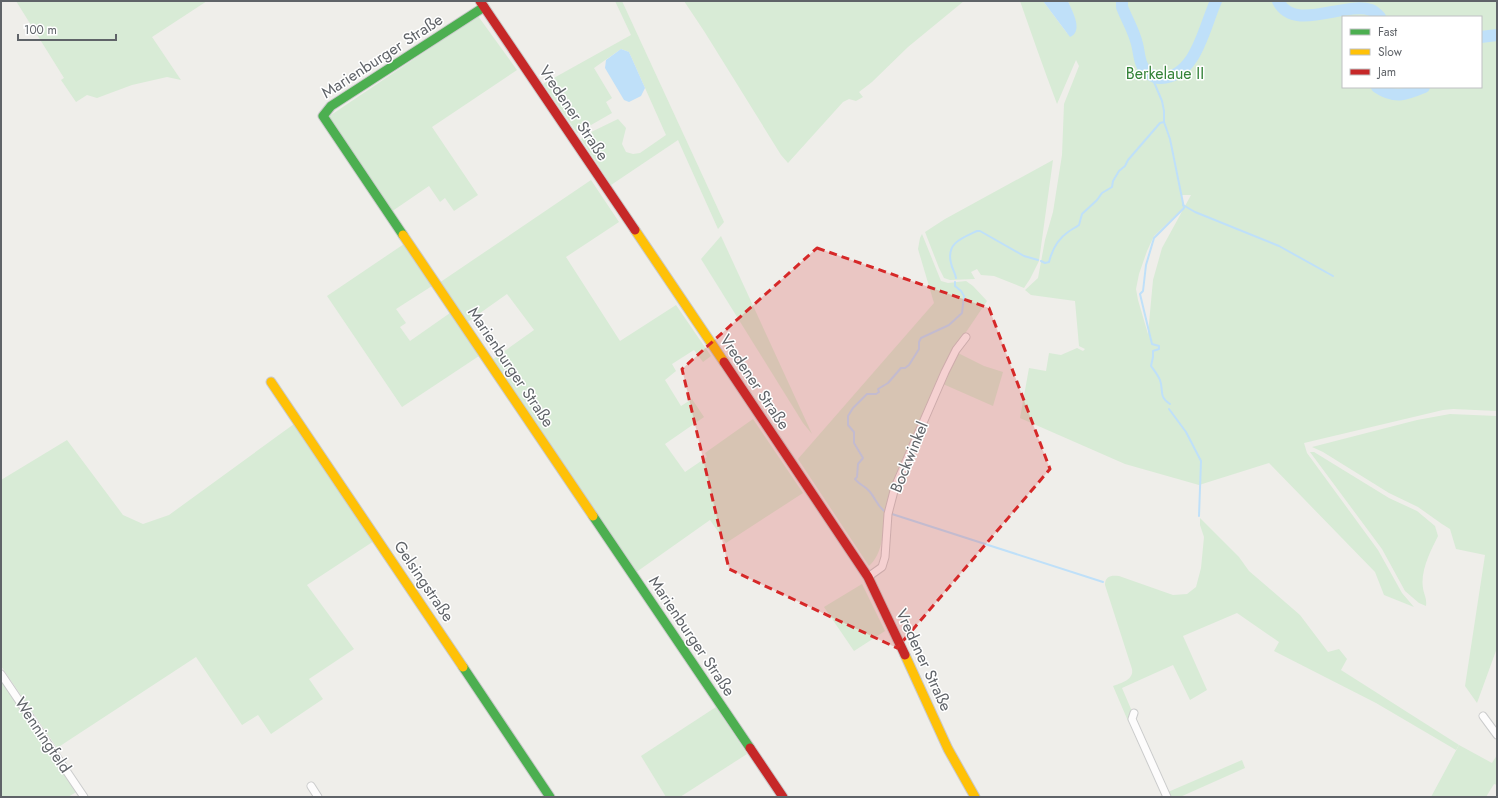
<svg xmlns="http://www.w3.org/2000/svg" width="1498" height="798" font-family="Jost,sans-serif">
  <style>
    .green { fill: #d8ebd6; fill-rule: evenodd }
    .water { fill: #bfe0f9 }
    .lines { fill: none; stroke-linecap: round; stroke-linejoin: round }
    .stream { stroke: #bfe0f9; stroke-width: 2 }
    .river { stroke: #bfe0f9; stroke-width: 12 }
    .street-casing { stroke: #cbcccc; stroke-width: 9 }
    .fast-casing { stroke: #cacacb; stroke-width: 11 }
    .slow-casing { stroke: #cacacb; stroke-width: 11 }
    .jam-casing { stroke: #cacacb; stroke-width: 11 }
    .street { stroke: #fdfcfc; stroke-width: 7 }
    .fast { stroke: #4caf50; stroke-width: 9 }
    .slow { stroke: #ffc107; stroke-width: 9 }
    .jam { stroke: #c62828; stroke-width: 9 }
    .marked { fill: #d62828; fill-opacity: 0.2; stroke: #d62828; stroke-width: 3; stroke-dasharray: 8 5; stroke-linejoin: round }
    .labels { text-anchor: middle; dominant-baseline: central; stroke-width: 3; stroke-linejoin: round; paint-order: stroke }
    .street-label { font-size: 16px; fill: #5f6368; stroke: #fff }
    .park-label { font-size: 16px; fill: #348238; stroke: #fff }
  </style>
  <rect width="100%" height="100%" fill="#efeeea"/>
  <g class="green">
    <polygon points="16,1 207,1 152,37 181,80 167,77 132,85 97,98 87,95 76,102 61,80 64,78"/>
    <polygon points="615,1 622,1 724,222 718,229 678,140 611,185 581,139 587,134 618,119 626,128 622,144 626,152 633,154 640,153 666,135 629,52 621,49 594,68 612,98 606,102 612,113 577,133 543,84 631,35"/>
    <polygon points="684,1 964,1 908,47 872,82 859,92 863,97 856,101 849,99 843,102 788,163 781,155 704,31"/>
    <path d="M1020,1h23l24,32 8,-14 -7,-18h429v410l-44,-2 -10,1 -139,33 3,10 71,97 24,43 12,14 -30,-12 -9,-23 -106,-109 -70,22 -74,-21 -105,-46 9,-50 17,3 3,-18 12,2 16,-7 6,3 2,-2 -6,-3 -4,-45 -44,-6 -6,-5 13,-12 7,-38 8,-28 9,-57 2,-51 15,-38 -3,-6 -19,44c-13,-34 -25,-69 -37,-103zM1343,17h138v70h-138zM1183,195h8l-29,53 -9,32 -5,54 -10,-34 -2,-11 3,-15 8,-23 7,-15 29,-28v-3l-2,-9z"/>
    <polygon points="478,16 517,70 432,127 478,195 454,211 445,198 440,202 429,186 391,212 328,117"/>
    <polygon points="1053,160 1039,261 1030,279 1024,288 994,276 981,275 977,269 971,272 975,279 950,280 944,278 939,268 925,232 945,219"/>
    <polygon points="591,180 619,222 566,257 620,341 676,305 711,356 703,362 694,350 672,364 676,371 665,380 681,406 692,399 704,417 665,444 685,472 707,457 705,453 753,419 803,493 726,543 710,520 635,573 492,360 534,330 507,294 466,323 439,283"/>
    <path d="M922,234l19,47 7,2 18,-2 7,5 14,15 -29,43 -73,174c-2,16 -3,37 -16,48l-71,-107 136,-156 -16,-54 2,-11z"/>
    <polygon points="721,236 812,434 803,423 701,259"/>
    <polygon points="404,244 432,286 396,309 406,323 400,327 410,341 450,313 479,356 402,407 327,296"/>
    <polygon points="958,353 984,366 1003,372 993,406 943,384"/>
    <polygon points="1450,414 1497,416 1497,648 1477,703 1465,686 1485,555 1456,549 1450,529 1442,524 1418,507 1389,493 1323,452 1312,447 1417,420"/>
    <polygon points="294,424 374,541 307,585 354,649 309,679 323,699 271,734 258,715 242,725 196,657 57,748 1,666 1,480 67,440 123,515 143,524 169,515"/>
    <path d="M1310,452h4l75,46 28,13 18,15 3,10c-7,14 -18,35 -15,52 1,7 4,10 3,18l-7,-3 -14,-12 -23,-42z"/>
    <path d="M1200,518l39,39 10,14 51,44 28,37 11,-3 8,10 -6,11 118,75 -3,5 -80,-47 -102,-52 5,-9 -42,-29 -54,23 24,54 -17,10 -17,-35 -51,23 15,35 -9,-2 -15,-35c8,-3 21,-6 19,-17l-27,-84c0,-9 6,-10 14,-9l54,19 14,-1 9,-7 5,-19 3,-31 -4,-12z"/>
    <polygon points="862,584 885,631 854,651 824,607"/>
    <polygon points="1,679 78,791 68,797 1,797"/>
    <polygon points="716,707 747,754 680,797 666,797 641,756"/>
    <polygon points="1459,745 1492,763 1497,755 1497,785 1494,784 1486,797 1431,797"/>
    <polygon points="1242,760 1245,768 1180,797 1170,797 1168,792"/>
  </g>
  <g class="water">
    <path d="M1043,1h25c4,10 16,30 2,36z"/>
    <polygon points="621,49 629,52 645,88 641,96 629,102 624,100 605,68 606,60"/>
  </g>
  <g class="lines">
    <g class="stream">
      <path d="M1151,75l11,26 2,10v11l6,17 14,69 -30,30 -8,27 -3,26 -3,3 12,50 7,2v3l-6,2v6l-2,9c3,4 7,9 9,14 4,11 -2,16 10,24"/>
      <polyline points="1183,205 1195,212 1279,246 1333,276"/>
      <path d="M1041,261l4,2 4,-1c3,-12 9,-23 19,-30 4,-3 7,-4 11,-7l3,-11 15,-14 5,-7 10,-6 1,-6 6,-10 6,-5 3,-6 32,-37 4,-1"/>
      <path d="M956,278c-1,-6 -4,-9 -5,-15 -5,-20 11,-25 26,-32h3l44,25 14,4"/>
      <polyline points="1169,409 1186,432 1201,461 1199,516"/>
      <path d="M887,513c-9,-5 -11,-14 -17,-21 -4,-6 -11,-7 -15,-13l2,-2 1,-13 5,-6 -9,-15v-11l-6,-7v-9l5,-8 14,-14h9l3,-2 -1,-3 10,-6 13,-15h4l4,-3 10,-16v-7l2,-4 28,-13 13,-12 2,-17 -3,-5 -6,-5v-4"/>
      <polyline points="892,514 1103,582"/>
    </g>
    <g class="river">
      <path d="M1122,1v6c5,13 12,24 15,37 2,7 2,15 5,21 2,6 12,14 19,13 35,-1 43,-51 55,-77"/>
      <path d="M1278,1c16,32 66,0 93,9 3,1 7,5 9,7"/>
      <polyline points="1481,37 1497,35"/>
      <path d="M1377,87c18,12 28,8 47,0"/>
    </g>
    <g class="street-casing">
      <g id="street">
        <polyline points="868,577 882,567 885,557 888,514 895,487 945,372 956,350 966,337"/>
        <polyline points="1,674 84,797"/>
        <polyline points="1134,713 1132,719 1167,797"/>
        <polyline points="1483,716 1497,735"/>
        <polyline points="311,786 318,797"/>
      </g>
    </g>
    <g class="fast-casing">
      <g id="fast">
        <polyline points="403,235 323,116 331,106 484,7"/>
        <polyline points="593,516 750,748"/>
        <polyline points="463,667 550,797"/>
      </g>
    </g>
    <g class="slow-casing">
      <g id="slow">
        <polyline points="635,230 724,362"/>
        <polyline points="403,235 593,516"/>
        <polyline points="271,382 463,667"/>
        <polyline points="905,655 948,749 975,797"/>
      </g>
    </g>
    <g class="jam-casing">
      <g id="jam">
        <polyline points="480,1 635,230"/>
        <polyline points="724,362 868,577 905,655"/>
        <polyline points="750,748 783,797"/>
      </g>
    </g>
    <use href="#street" class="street"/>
    <use href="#fast" class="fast"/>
    <use href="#slow" class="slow"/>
    <use href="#jam" class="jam"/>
  </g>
  <path class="marked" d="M817,248l172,60 61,161 -153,179 -168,-79 -47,-200z"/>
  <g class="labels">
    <g class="street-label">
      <text transform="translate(382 56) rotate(-33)">Marienburger Straße</text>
      <text transform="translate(574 113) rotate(56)">Vredener Straße</text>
      <text transform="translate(511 367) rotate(56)">Marienburger Straße</text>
      <text transform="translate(755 382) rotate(56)">Vredener Straße</text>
      <text transform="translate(909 457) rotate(-68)">Bockwinkel</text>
      <text transform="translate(424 581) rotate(56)">Gelsingstraße</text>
      <text transform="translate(692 636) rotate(56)">Marienburger Straße</text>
      <text transform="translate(924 660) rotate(65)">Vredener Straße</text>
      <text transform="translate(43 735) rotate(56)">Wenningfeld</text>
    </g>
    <g class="park-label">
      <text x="1165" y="73">Berkelaue II</text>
    </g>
  </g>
  <rect width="1498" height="798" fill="none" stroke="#5f6368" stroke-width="4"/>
  <rect x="1342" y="16" width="140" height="72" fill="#ffffff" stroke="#bfc1c3"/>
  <rect x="1350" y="29" width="20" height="6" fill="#4caf50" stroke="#bfc1c3"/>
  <text x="1378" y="36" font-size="12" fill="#5f6368">Fast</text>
  <rect x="1350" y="49" width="20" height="6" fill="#ffc107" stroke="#bfc1c3"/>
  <text x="1378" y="56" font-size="12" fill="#5f6368">Slow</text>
  <rect x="1350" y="69" width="20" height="6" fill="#c62828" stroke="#bfc1c3"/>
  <text x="1378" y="76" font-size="12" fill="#5f6368">Jam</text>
  <path d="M18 34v6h98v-6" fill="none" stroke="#5f6368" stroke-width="2"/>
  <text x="24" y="34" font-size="12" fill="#5f6368" stroke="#ffffff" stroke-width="3" paint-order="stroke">100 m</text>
</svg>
